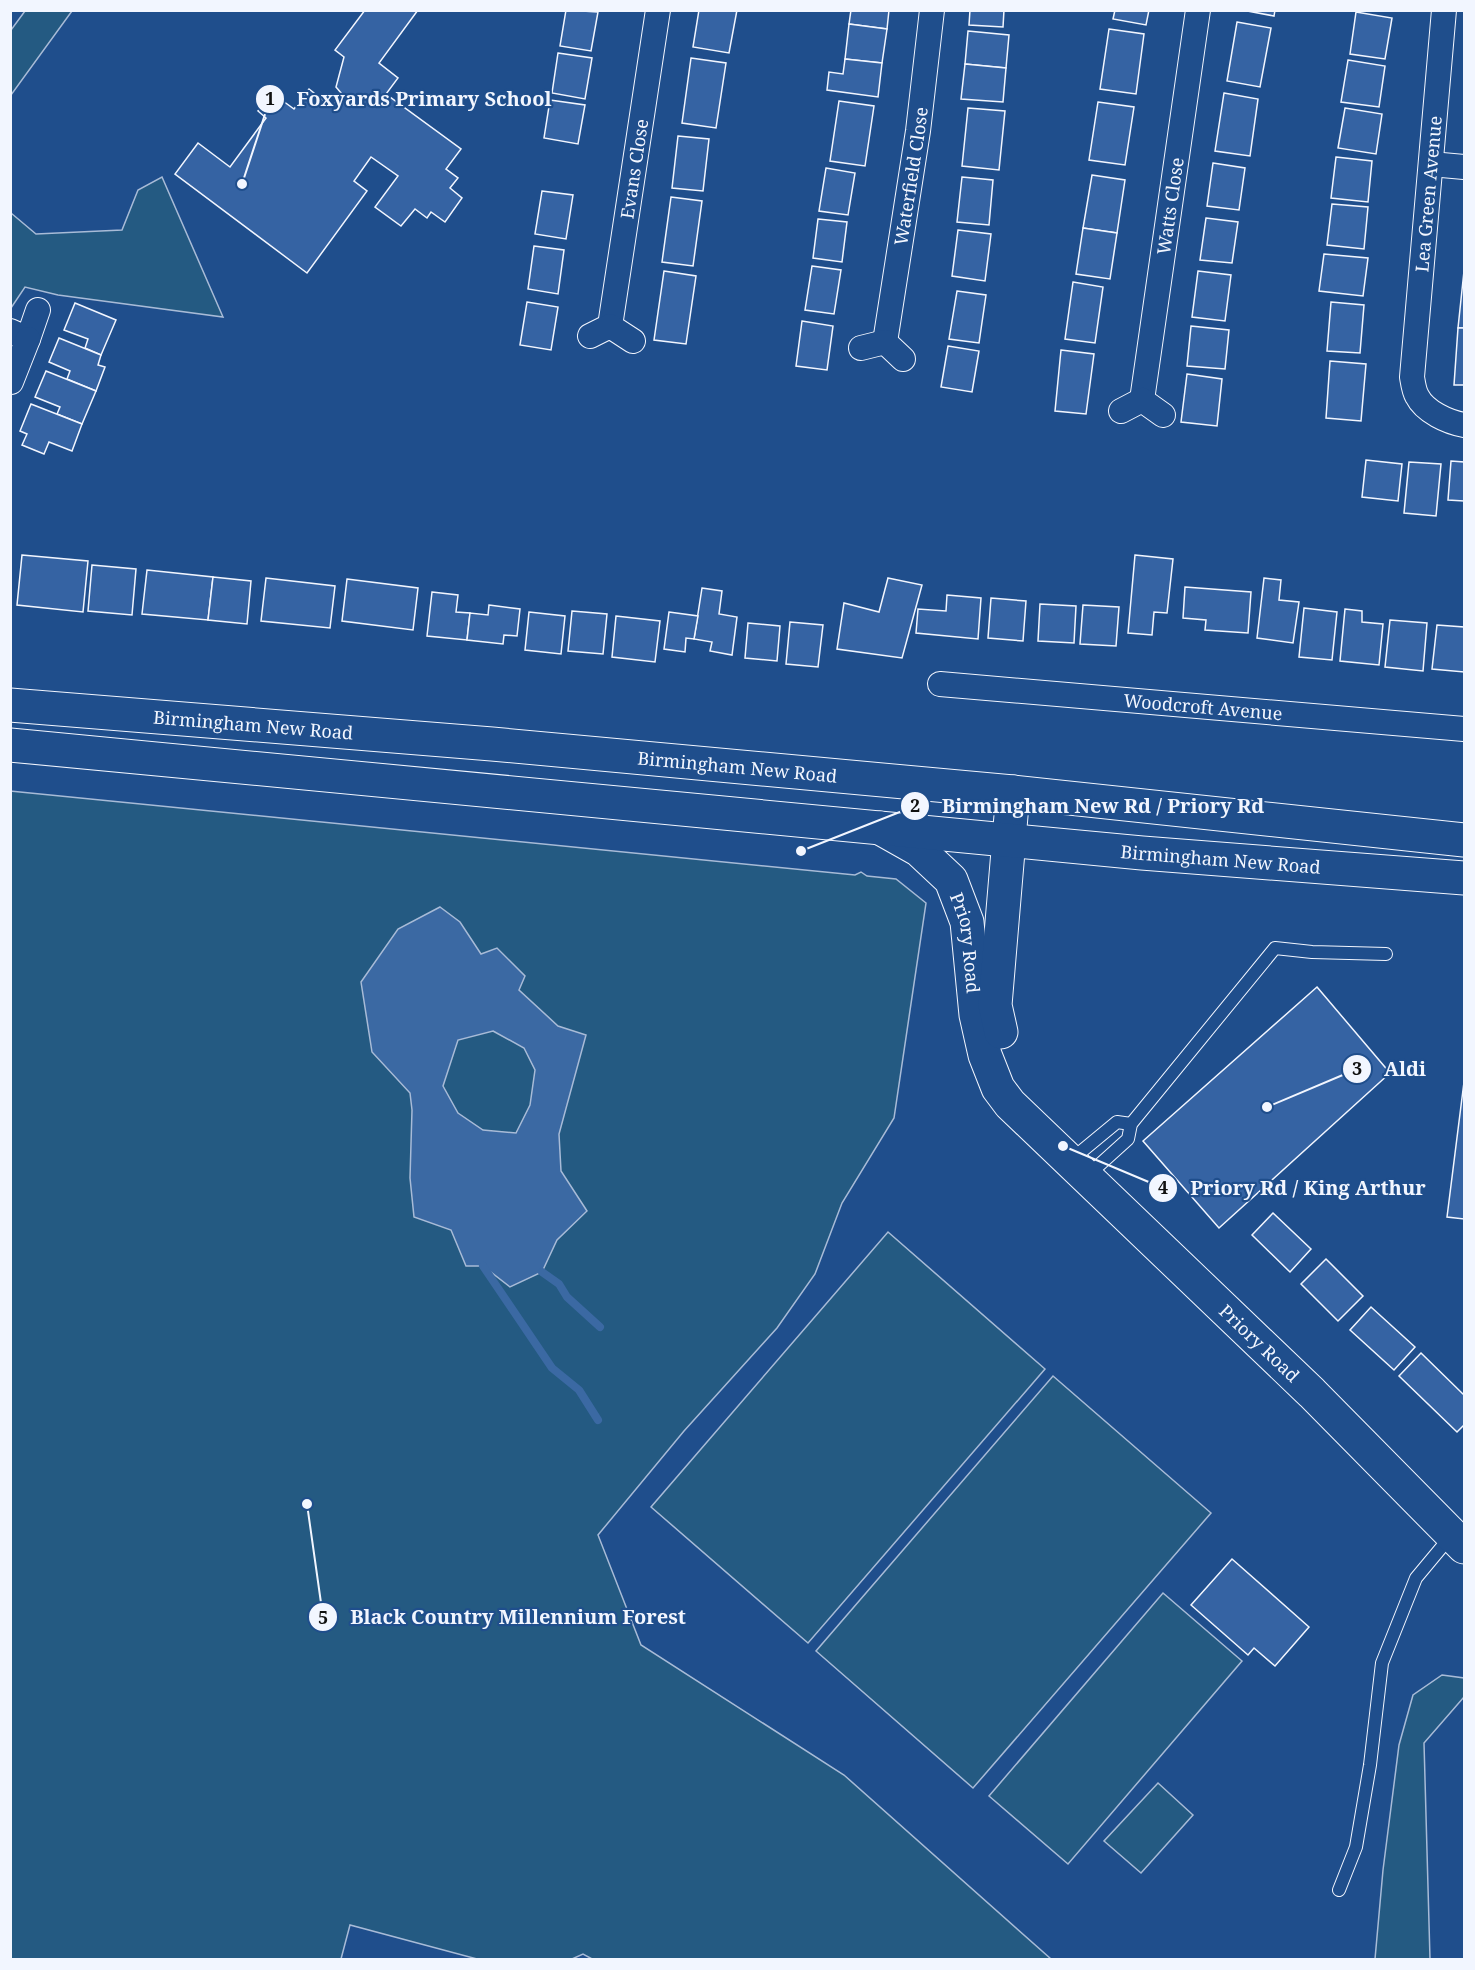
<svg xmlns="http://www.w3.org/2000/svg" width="1475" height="1970" font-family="'Noto Serif',serif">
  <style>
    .green { fill: #245a82; stroke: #a8bbd7; stroke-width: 1.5 }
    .water { fill: #3b69a3; stroke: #a8bbd7; stroke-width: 1.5; fill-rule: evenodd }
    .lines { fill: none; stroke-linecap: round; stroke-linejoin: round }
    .stream { stroke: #3b69a3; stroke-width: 8 }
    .building { fill: #3563a3; stroke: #f2f6ff; stroke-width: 1.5 }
    .service-casing { stroke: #f2f6ff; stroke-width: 14 }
    .minor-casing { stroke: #f2f6ff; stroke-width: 26 }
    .primary-casing { stroke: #f2f6ff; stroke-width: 35 }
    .trunk-casing { stroke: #f2f6ff; stroke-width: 35 }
    .service { stroke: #1f4e8c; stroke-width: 12 }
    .minor { stroke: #1f4e8c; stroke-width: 24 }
    .primary { stroke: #1f4e8c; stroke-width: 33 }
    .trunk { stroke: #1f4e8c; stroke-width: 33 }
    .labels { text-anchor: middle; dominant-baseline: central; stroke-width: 4.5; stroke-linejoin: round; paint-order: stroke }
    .street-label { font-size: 18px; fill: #f2f6ff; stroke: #1f4e8c }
    .leader { fill: none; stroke: #f2f6ff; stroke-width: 2 }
    .callout-dot { fill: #f2f6ff; stroke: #1f4e8c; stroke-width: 2 }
    .mark-label { font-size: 18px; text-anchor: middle; font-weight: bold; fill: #111 }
    .callout-label { font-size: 20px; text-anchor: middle; font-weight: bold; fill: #f2f6ff; stroke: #1f4e8c; stroke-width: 4.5; stroke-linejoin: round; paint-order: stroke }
  </style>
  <rect width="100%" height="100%" fill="#1f4e8c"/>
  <g class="green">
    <polygon points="25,11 72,11 11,95 11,30"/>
    <polygon points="162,177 223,317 58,295 25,287 11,308 11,213 36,234 122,230 138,190"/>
    <polygon points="10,791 855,875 861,872 867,876 896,879 926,903 894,1118 842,1203 815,1274 777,1328 684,1431 598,1535 641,1645 844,1775 1051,1959 594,1960 583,1954 572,1959 477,1959 350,1925 341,1959 11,1959"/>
    <polygon points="888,1232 1045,1369 808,1643 651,1507"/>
    <polygon points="1053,1376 1211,1513 973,1788 816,1651"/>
    <polygon points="1163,1593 1242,1661 1068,1864 989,1796"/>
    <polygon points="1442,1675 1464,1678 1464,1697 1424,1743 1430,1959 1375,1959 1383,1870 1399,1745 1413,1695"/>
    <polygon points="1158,1783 1193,1815 1141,1873 1104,1841"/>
  </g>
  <path class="water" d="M440,907l20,15 21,32 16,-6 28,28 -6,14 39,36 28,9 -27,99 2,37 26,40 -30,29 -15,32 -32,15 -27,-21h-17l-15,-36 -37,-13 -4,-39 2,-68 -2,-17 -38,-41 -11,-70 37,-53zM493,1031l31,17 11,22 -5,35 -14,28 -33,-3 -25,-17 -15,-27 15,-46z"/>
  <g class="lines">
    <g class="stream">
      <polyline points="483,1266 552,1368 579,1390 598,1420"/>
      <polyline points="542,1272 559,1284 567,1297 600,1327"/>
    </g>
  </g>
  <g class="building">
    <polygon points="365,10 418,10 379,63 398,78 386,94 461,149 446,169 458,178 450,188 462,198 445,222 431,212 427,218 415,209 401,226 375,207 398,176 371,157 354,181 367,191 307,273 175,174 198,143 230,167 266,118 258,111 272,93 294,109 309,89 332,107 342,94 336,87 344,57 335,50"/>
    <polygon points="566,10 598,12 591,51 560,46"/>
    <polygon points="699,10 737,10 729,53 693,47"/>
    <polygon points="851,10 889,10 887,29 849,24"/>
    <polygon points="970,10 1004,10 1003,27 969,25"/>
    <polygon points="1115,10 1149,10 1146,25 1113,19"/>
    <polygon points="1242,10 1275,10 1274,16"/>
    <polygon points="1356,12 1392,18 1385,59 1350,54"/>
    <polygon points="1237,22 1271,28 1260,87 1227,81"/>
    <polygon points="849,24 887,29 882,63 845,59"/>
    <polygon points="1109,29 1144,34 1136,94 1100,89"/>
    <polygon points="968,31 1009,35 1006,68 965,64"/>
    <polygon points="558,53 592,58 585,99 552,93"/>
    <polygon points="691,58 726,63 716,128 682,123"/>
    <polygon points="845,59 882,63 878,97 827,90 829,72 843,74"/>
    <polygon points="1348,60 1385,66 1379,107 1341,102"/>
    <polygon points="965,64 1006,68 1003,102 961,99"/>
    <polygon points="1224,93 1258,99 1250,156 1215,151"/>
    <polygon points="550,100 585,105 578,144 544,138"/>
    <polygon points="839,101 874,106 865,166 830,161"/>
    <polygon points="1098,102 1134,107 1125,165 1089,160"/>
    <polygon points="968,108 1005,111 999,170 962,166"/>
    <polygon points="1345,108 1382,114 1376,154 1338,148"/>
    <polygon points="678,136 709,139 703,191 672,188"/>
    <polygon points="1336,157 1372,161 1368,202 1331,198"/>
    <polygon points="1213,163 1245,168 1239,210 1207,206"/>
    <polygon points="826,168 855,173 848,215 819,211"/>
    <polygon points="1092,175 1125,180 1117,233 1083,228"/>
    <polygon points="962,177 993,180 989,225 957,222"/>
    <polygon points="542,191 573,195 566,239 535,234"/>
    <polygon points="671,197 702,201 693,266 662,262"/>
    <polygon points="1332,204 1368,207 1364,249 1327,245"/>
    <polygon points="1206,218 1238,222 1232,263 1200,260"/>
    <polygon points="818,219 847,222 842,262 813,258"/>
    <polygon points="1083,228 1117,233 1110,279 1076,274"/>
    <polygon points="958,230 991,234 985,281 952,276"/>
    <polygon points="534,246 564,250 558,294 528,289"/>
    <polygon points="1324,254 1368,258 1363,296 1319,291"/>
    <polygon points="812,266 841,270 834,314 805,310"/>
    <polygon points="664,271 696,276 686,344 654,340"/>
    <polygon points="1198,271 1231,275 1225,321 1192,317"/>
    <polygon points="1464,271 1464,328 1458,328"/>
    <polygon points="1073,282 1103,287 1095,343 1065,339"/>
    <polygon points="957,291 986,295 979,343 949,339"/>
    <polygon points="527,302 558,307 551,350 520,345"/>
    <polygon points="1331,302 1364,305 1360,353 1327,351"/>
    <polygon points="75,303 116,320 101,355 85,348 88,339 64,330"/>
    <polygon points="802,321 833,326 827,370 796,366"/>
    <polygon points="1191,326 1229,330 1225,369 1187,366"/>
    <polygon points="1458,328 1464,328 1464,385 1454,385"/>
    <polygon points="59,338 101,355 98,365 105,367 96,391 67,379 70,371 49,362"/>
    <polygon points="948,346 979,351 972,392 941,387"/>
    <polygon points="1061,350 1094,354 1086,414 1055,411"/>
    <polygon points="1330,361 1366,364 1361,421 1326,418"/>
    <polygon points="46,371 96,391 82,424 57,414 60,407 35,397"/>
    <polygon points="1187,374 1222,379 1217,426 1181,422"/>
    <polygon points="31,404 82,424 72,451 49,442 44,454 22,445 27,434 20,431"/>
    <polygon points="1366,460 1402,464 1398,501 1362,497"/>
    <polygon points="1451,461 1464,462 1464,501 1448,500"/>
    <polygon points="1409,462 1441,464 1436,516 1404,513"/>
    <polygon points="22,555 88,561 83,612 17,605"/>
    <polygon points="1135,555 1173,559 1167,613 1154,612 1152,635 1128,633"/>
    <polygon points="92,565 136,569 132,615 88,611"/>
    <polygon points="147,570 213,577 208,620 142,614"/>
    <polygon points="213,577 251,581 247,624 208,620"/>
    <polygon points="266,578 335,586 330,628 261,621"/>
    <polygon points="888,578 922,585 902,658 837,649 844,603 879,612"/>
    <polygon points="1264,578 1281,580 1279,600 1299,602 1293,643 1257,638"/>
    <polygon points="347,579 418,588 413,630 342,621"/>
    <polygon points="1185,587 1251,592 1248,633 1205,630 1206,620 1183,618"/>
    <polygon points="702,588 722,591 719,614 737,617 732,655 710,651 712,642 694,639"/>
    <polygon points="432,592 458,595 456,612 470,613 467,640 427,636"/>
    <polygon points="947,595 981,598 978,639 916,633 918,609 946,611"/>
    <polygon points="991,598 1026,601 1023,641 988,638"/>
    <polygon points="1040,604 1076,606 1074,643 1038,641"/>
    <polygon points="489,605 520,609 517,636 504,635 503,644 467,640 470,613 488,615"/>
    <polygon points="1083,605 1119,607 1116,646 1080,644"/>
    <polygon points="1304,608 1337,612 1332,660 1299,657"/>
    <polygon points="1345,609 1362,611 1362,622 1383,624 1379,665 1340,661"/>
    <polygon points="572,611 607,614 603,654 568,651"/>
    <polygon points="529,612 565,616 561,654 525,650"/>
    <polygon points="669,612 698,616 694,639 686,638 685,652 664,649"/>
    <polygon points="616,616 660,621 655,662 612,657"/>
    <polygon points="1390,620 1427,623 1423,671 1385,667"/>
    <polygon points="790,622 823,625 818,667 786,664"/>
    <polygon points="748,623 780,626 777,661 745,658"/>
    <polygon points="1437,625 1464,627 1464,672 1432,669"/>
    <polygon points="1317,987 1390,1073 1219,1228 1143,1141"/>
    <polygon points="1464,1082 1464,1219 1447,1217"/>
    <polygon points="1273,1213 1311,1249 1290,1272 1252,1235"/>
    <polygon points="1326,1259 1363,1296 1338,1321 1301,1284"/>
    <polygon points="1371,1307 1415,1347 1394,1370 1350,1330"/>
    <polygon points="1421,1353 1464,1395 1464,1425 1457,1432 1399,1376"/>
    <polygon points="1232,1559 1309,1627 1275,1666 1254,1648 1248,1655 1191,1605"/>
  </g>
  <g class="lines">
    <g class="service-casing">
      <g id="service">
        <polyline points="1071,1160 1117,1122 1131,1124"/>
        <polyline points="1087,1176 1128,1139 1131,1124 1275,948 1312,952 1386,954"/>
        <polyline points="1339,1890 1356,1847 1370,1765 1382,1663 1416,1578 1451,1536"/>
      </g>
    </g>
    <g class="minor-casing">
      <g id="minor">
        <path d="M1444,10l-32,367c1,6 2,14 5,19 8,16 31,26 47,29"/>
        <polyline points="1431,164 1464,167"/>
        <path id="s1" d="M610,326l48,-316"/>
        <polyline points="10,331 28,339 38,310"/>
        <polyline points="590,336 610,326 633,341"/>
        <path id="s2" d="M885,342l33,-211 14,-121"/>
        <polyline points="861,348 885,342 903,359"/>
        <polyline points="11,382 28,339"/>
        <path id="s3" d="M1142,400l56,-390"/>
        <polyline points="1121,411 1142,400 1163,415"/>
        <path id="s4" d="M940,684l524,45"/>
      </g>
    </g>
    <g class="primary-casing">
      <g id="primary">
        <path id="s5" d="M880,828l39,22 32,30 16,42 9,93 9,40 13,33 12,16 302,289 152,154"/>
        <polyline points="1001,1032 995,1005 1013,792"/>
      </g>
    </g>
    <g class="trunk-casing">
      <g id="trunk">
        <path id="s6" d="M10,705l482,39 521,48 451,48"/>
        <path id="s7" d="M10,745l1132,108 322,25"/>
      </g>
    </g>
    <use href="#service" class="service"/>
    <use href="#minor" class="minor"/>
    <use href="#primary" class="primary"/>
    <use href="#trunk" class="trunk"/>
  </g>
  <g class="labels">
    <g class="street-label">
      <text stroke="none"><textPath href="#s1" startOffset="159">Evans Close</textPath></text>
      <text stroke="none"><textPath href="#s2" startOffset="168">Waterfield Close</textPath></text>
      <text transform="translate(1428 194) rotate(-85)">Lea Green Avenue</text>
      <text stroke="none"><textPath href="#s3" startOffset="196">Watts Close</textPath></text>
      <text stroke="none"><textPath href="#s4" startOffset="264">Woodcroft Avenue</textPath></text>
      <text stroke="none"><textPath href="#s6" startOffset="244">Birmingham New Road</textPath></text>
      <text stroke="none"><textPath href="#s6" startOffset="730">Birmingham New Road</textPath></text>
      <text stroke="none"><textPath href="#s7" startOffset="1216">Birmingham New Road</textPath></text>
      <text stroke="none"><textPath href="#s5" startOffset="154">Priory Road</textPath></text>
      <text stroke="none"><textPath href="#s5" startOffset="669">Priory Road</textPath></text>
    </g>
  </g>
  <path class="leader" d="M242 184L270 99M801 851L915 806M1267 1107L1357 1069M1063 1146L1163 1188M307 1504L323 1617"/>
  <g class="callout-dot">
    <circle cx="242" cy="184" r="6"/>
    <circle cx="801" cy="851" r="6"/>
    <circle cx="1267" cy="1107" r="6"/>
    <circle cx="1063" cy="1146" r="6"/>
    <circle cx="307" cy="1504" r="6"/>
    <circle cx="270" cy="99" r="15"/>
    <circle cx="915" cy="806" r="15"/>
    <circle cx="1357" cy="1069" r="15"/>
    <circle cx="1163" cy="1188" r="15"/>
    <circle cx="323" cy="1617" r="15"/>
  </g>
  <g class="mark-label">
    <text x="270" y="105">1</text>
    <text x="915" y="812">2</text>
    <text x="1357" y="1075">3</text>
    <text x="1163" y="1194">4</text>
    <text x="323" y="1624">5</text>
  </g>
  <g class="callout-label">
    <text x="424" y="106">Foxyards Primary School</text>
    <text x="1103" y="813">Birmingham New Rd / Priory Rd</text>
    <text x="1405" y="1076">Aldi</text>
    <text x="1308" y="1195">Priory Rd / King Arthur</text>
    <text x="518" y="1624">Black Country Millennium Forest</text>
  </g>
  <rect width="1475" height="1970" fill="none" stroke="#f2f6ff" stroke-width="24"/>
</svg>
